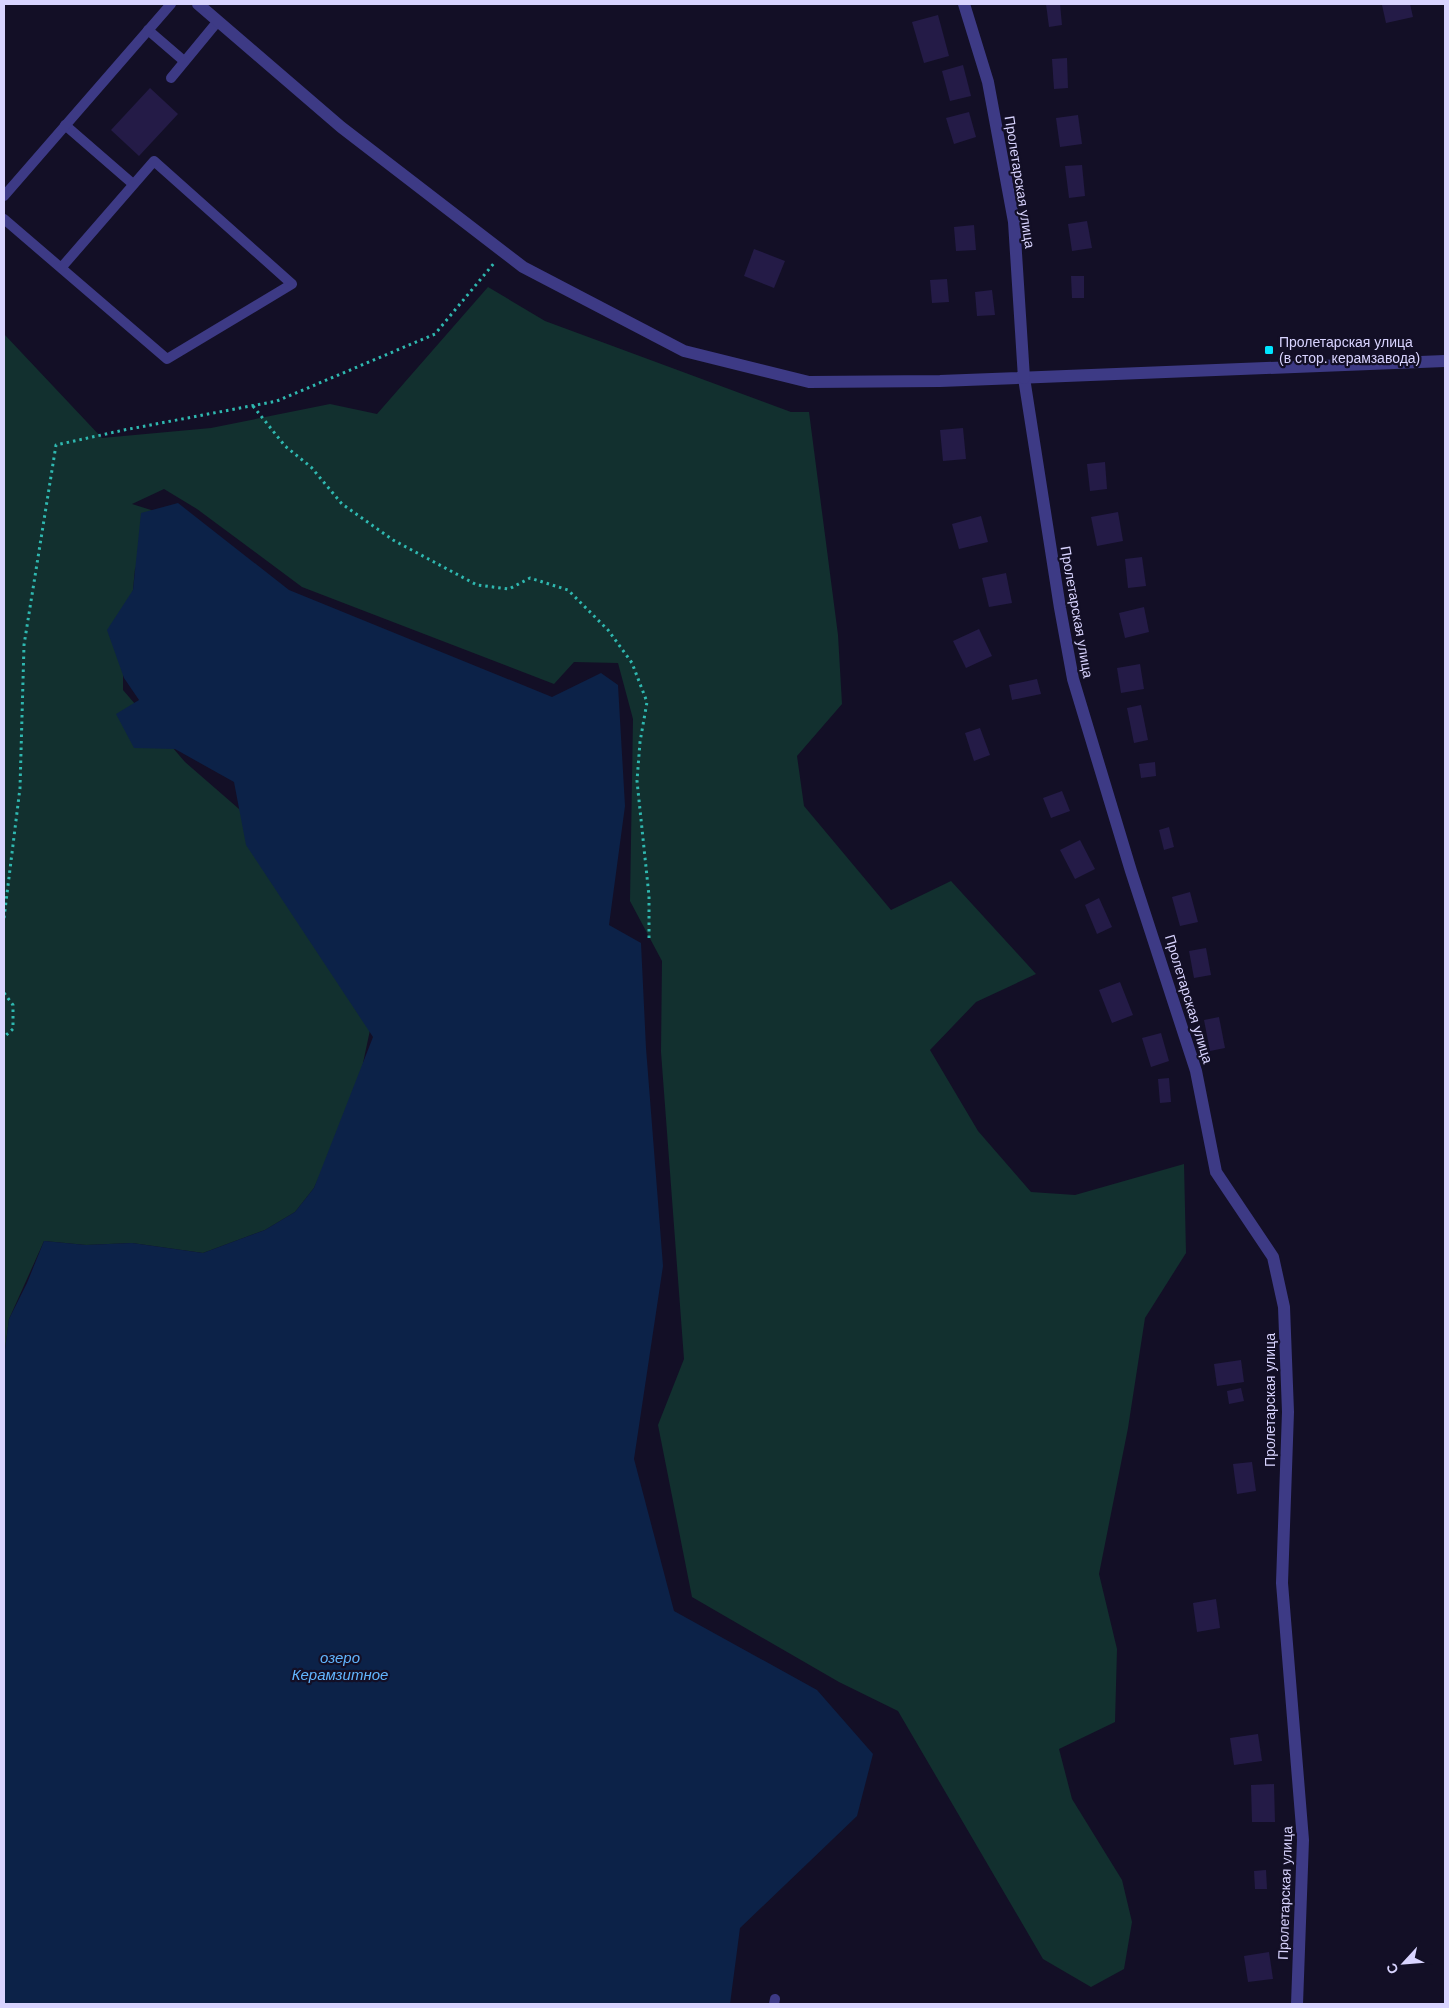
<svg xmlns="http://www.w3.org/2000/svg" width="1449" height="2008" font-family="Arial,sans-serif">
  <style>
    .green { fill: #12302f }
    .water { fill: #0c2248 }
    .building { fill: #241b47 }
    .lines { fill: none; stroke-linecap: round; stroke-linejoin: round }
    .path { stroke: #2fb8b0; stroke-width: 3; stroke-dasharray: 2.5 4; stroke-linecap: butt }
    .service { stroke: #3d3a85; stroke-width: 10 }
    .minor { stroke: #3d3a85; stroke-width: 12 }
    .tertiary { stroke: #3d3a85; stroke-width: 12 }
    .poi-dot { fill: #00e5ff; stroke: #130f26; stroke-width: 2 }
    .labels { text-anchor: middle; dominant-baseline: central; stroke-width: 4.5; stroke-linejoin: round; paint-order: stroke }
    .street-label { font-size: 14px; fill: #d9d4ff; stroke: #130f26 }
    .poi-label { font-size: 14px; fill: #d9d4ff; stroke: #130f26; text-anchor: start }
    .water-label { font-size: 15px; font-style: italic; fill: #62b6ff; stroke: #130f26 }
  </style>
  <rect width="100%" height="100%" fill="#130f26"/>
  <polygon class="green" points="488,287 545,321 791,412 809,412 838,635 842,704 797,756 804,806 891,910 951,881 1036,974 976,1002 930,1050 978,1131 1031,1192 1075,1195 1184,1164 1186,1253 1145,1318 1128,1428 1099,1574 1117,1649 1115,1722 1059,1749 1072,1799 1122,1880 1132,1922 1124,1969 1091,1987 1043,1959 898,1711 839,1682 692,1597 658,1425 684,1359 661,1052 662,961 630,901 633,719 618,663 574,662 554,684 302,587 197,509 164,489 132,504 167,515 135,569 133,590 123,629 123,690 185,762 284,848 373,1016 356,1096 314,1188 295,1212 265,1230 203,1253 132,1243 86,1245 44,1241 9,1319 4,1357 4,334 102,438 211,428 330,404 377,414"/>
  <polygon class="water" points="178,503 289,590 552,697 601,673 618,685 625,806 609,925 641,943 646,1048 663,1266 634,1459 674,1611 817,1690 873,1754 857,1816 740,1928 730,2004 4,2004 4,1357 9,1319 27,1283 44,1241 86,1245 132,1243 203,1253 265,1230 295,1212 314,1188 373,1037 246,845 234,782 175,749 134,748 116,714 139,700 124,678 107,630 133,590 141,513"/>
  <g class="building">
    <polygon points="1046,4 1060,4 1062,25 1049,27"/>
    <polygon points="1410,4 1413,17 1386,23 1382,5"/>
    <polygon points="938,15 949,56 924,63 912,22"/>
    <polygon points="1067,58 1068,88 1054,89 1052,59"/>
    <polygon points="963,65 971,96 950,101 942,71"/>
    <polygon points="150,88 178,114 139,156 111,130"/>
    <polygon points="969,112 976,137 954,144 946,118"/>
    <polygon points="1078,115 1082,144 1060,147 1056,118"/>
    <polygon points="1082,165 1085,196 1069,198 1065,166"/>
    <polygon points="1087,221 1092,248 1072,251 1068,224"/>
    <polygon points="974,225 976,250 956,251 954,227"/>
    <polygon points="754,249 785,261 774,288 744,276"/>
    <polygon points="1071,276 1084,276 1084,298 1072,298"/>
    <polygon points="947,279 949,302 932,303 930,280"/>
    <polygon points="992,290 995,315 977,316 975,292"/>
    <polygon points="963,428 966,459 943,461 940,430"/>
    <polygon points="1105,462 1107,489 1090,491 1087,464"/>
    <polygon points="1118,512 1123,541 1097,546 1091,517"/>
    <polygon points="981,516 988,542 959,549 952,524"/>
    <polygon points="1142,557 1146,586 1128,588 1125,559"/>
    <polygon points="1006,573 1012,603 989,607 982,578"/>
    <polygon points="1144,607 1149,632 1125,638 1119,613"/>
    <polygon points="979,629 992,656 966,668 953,641"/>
    <polygon points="1140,664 1144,689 1121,693 1117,668"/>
    <polygon points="1037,679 1041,694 1012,700 1009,685"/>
    <polygon points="1141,705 1148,740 1134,743 1127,708"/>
    <polygon points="980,728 990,755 974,761 965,733"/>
    <polygon points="1155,762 1156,776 1141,778 1139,764"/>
    <polygon points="1062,791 1070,811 1051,818 1043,798"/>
    <polygon points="1169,827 1174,847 1164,850 1159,830"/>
    <polygon points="1080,840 1095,869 1075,879 1060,850"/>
    <polygon points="1190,892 1198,922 1180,926 1172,897"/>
    <polygon points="1099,898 1112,927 1097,934 1085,905"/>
    <polygon points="1206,948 1211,975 1194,978 1189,951"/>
    <polygon points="1120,982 1133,1015 1112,1023 1099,990"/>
    <polygon points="1219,1017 1225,1048 1210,1051 1204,1020"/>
    <polygon points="1161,1033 1169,1061 1151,1067 1142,1038"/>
    <polygon points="1169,1078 1171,1102 1160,1103 1158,1079"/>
    <polygon points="1241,1360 1244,1382 1217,1386 1214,1364"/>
    <polygon points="1241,1388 1244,1401 1229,1404 1227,1391"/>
    <polygon points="1252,1462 1256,1491 1237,1494 1233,1464"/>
    <polygon points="1216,1599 1220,1628 1197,1632 1193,1603"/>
    <polygon points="1258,1734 1262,1761 1234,1765 1230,1738"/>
    <polygon points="1274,1784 1275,1822 1252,1822 1251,1785"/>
    <polygon points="1266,1870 1267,1889 1255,1889 1254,1871"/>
    <polygon points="1269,1952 1273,1979 1248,1982 1244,1956"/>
  </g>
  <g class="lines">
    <g class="path">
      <polyline points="253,406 285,446 311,467 342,504 393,540 477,585 509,589 530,578 568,590 608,630 632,663 647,702 640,742 637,781 649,896 649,938"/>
      <polyline points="4,918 20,788 24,645 56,445 124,430 277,401 435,334 495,262"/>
      <polyline points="4,993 13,1005 13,1029 4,1037"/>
    </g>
    <g class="service">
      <polyline points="148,30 184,61"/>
      <polyline points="171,78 218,21"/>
      <polyline points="65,125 133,184"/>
      <polyline points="4,196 171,4"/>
      <polyline points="4,219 167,359 292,284 154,161 61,268"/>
      <polyline points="774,2004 775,1999"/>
    </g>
    <polyline class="minor" points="1024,378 1060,608 1073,679 1131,871 1196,1071 1216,1172 1273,1257 1284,1307 1288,1412 1282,1583 1303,1840 1297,2004"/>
    <g class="tertiary">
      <polyline points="198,4 341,127 523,267 684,351 809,382 940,381 1445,361"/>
      <polyline points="964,4 988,82 1014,222 1024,378"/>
    </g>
  </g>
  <rect class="poi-dot" x="1264" y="345" width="10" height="10" rx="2.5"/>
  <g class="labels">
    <g class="street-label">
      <text transform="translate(1020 182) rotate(81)">Пролетарская улица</text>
      <text transform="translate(1077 612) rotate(80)">Пролетарская улица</text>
      <text transform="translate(1189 999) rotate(73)">Пролетарская улица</text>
      <text transform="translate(1270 1400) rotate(-90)">Пролетарская улица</text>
      <text transform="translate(1285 1893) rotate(-88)">Пролетарская улица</text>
    </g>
    <g class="poi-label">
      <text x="1279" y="342">Пролетарская улица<tspan x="1279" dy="16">(в стор. керамзавода)</tspan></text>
    </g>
    <g class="water-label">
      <text x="340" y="1657">озеро<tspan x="340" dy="17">Керамзитное</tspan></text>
    </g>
  </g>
  <rect width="1449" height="2008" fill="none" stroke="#d9d4ff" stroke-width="10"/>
  <g transform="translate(1404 1963) rotate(244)" stroke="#130f26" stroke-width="4" paint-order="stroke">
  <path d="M0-4L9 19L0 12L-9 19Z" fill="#d9d4ff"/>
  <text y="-8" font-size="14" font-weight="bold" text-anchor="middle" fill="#d9d4ff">С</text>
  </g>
</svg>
